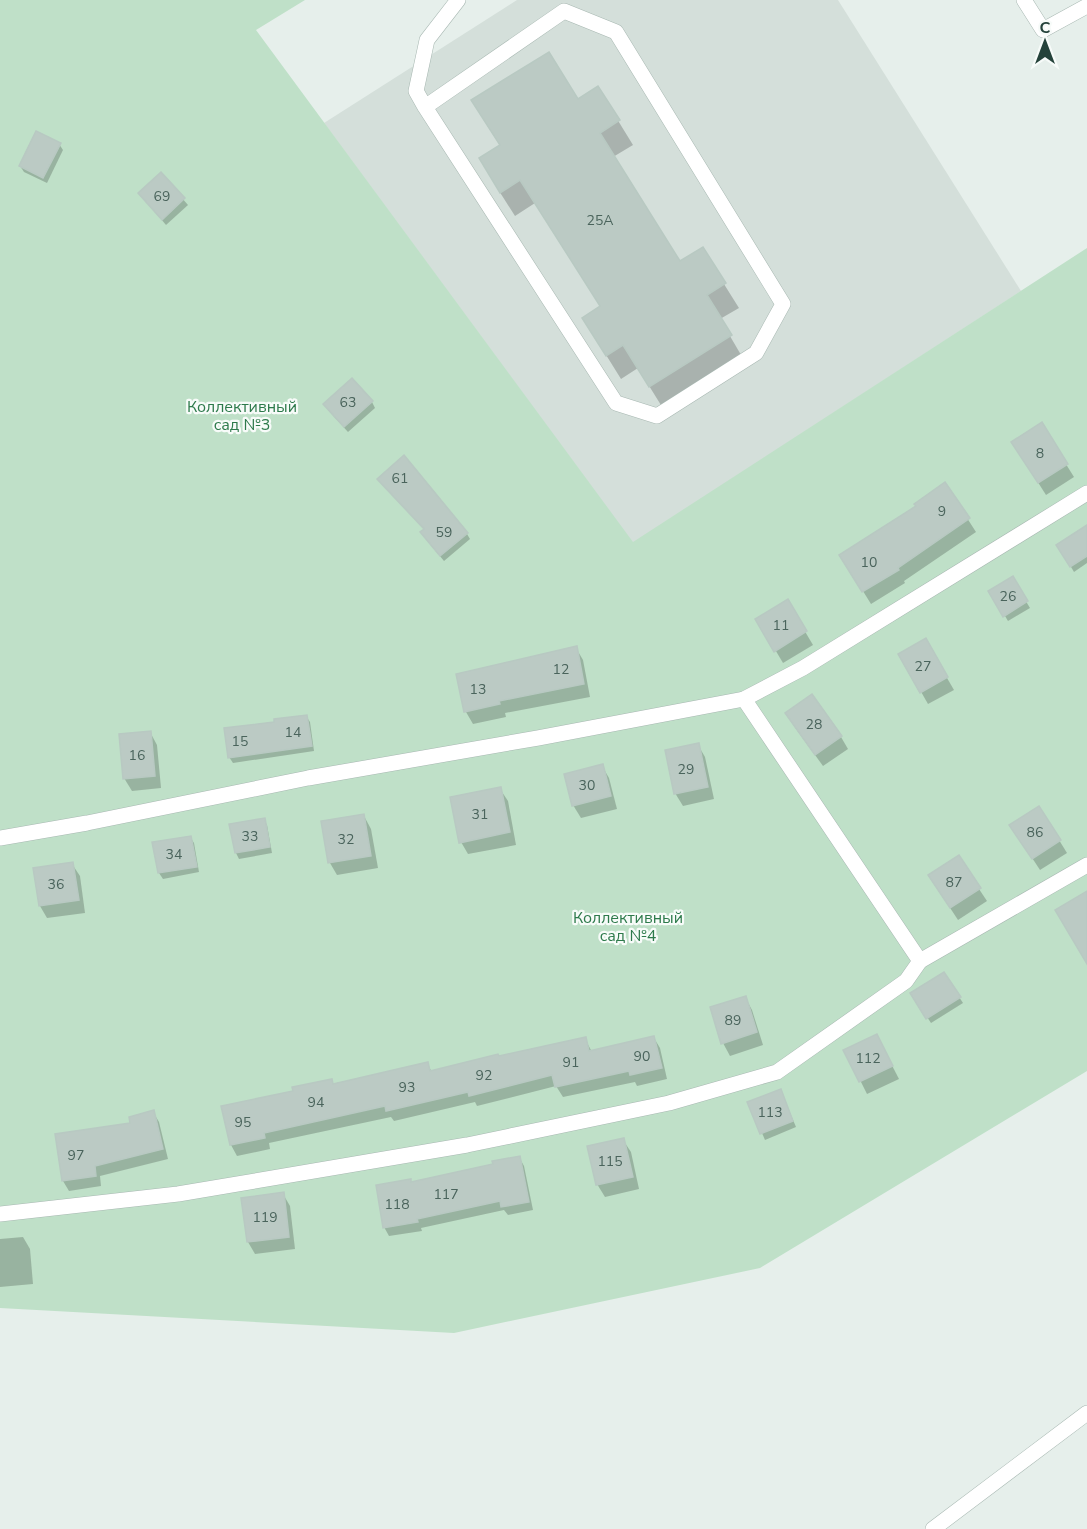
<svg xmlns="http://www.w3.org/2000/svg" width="1087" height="1529" font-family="'Nunito Sans',sans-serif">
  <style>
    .built { fill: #d4dfda }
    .green { fill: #bfe0c8 }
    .shadow { fill: #0003 }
    .building { fill: #bbcac4; stroke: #b8c9c2; stroke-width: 1.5 }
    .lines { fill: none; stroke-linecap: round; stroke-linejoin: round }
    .lane-casing { stroke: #a8b8b2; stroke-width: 16 }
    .lane { stroke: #fff; stroke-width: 15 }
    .labels { text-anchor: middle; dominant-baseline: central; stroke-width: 4.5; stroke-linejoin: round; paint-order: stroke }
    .number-label { font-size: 14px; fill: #4a645c }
    .park-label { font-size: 16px; fill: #2d7a4b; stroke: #f7fbf9 }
  </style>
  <rect width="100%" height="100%" fill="#e6efeb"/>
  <polygon class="built" points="517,0 838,0 1021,291 633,543 324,123"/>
  <polygon class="green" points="0,0 305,0 256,30 633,542 1087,248 1087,1071 760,1268 454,1333 0,1308"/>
  <g class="shadow">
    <polygon points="598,88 633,145 613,157 680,263 702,249 739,308 720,319 744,360 664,410 638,368 621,379 598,342 601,307 535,203 515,216 494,183 500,145 487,125 578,101"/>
    <polygon points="59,144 63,150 47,183 24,172 20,166"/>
    <polygon points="161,174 188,205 166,225 140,194"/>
    <polygon points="372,402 375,408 348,432 328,410"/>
    <polygon points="1041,424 1074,477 1046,495 1020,454"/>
    <polygon points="379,479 467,534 470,539 444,561 425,538 425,530"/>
    <polygon points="945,484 976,532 904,581 905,583 871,604 848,567"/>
    <polygon points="1087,530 1087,563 1074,572 1058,545"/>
    <polygon points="1012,578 1030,608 1008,621 990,591"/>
    <polygon points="787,601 813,645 783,663 757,619"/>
    <polygon points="925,640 954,690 928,704 900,655"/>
    <polygon points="576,648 583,660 590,697 505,713 506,717 473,724 466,712 458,675"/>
    <polygon points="306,716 310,722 314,751 233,763 229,757 276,723"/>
    <polygon points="794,726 841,737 848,749 823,766"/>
    <polygon points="150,732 157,745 161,788 132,791 124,778"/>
    <polygon points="698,745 705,757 714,799 683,806 675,793"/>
    <polygon points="602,766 609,778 617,809 581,818 573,805"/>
    <polygon points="500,789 508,801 516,845 468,854 461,842"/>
    <polygon points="364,816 371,829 378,868 337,875 330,863"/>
    <polygon points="264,820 267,825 272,853 239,859 236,853 231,825"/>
    <polygon points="190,837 194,843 199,872 163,879 159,873 154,843"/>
    <polygon points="1019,838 1059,840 1067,853 1040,870"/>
    <polygon points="72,864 80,876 85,913 47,918 40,906"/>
    <polygon points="937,888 979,889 987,901 958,920"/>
    <polygon points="944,974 963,1003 931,1023 912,994"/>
    <polygon points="745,997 752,1010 763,1045 730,1056 723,1043"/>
    <polygon points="654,1038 660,1048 667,1079 637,1086 635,1082 563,1097 556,1086 477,1106 475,1102 394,1121 391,1117 269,1143 270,1149 237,1156 231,1145 223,1107 427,1064 432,1072 585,1039 592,1052"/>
    <polygon points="883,1048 899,1079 867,1094 845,1050"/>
    <polygon points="783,1096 796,1127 765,1140 749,1103"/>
    <polygon points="153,1112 159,1122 168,1159 100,1176 101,1186 69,1191 63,1181 57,1135 132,1124"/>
    <polygon points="623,1140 631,1152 639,1189 605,1197 597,1184"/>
    <polygon points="519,1157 524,1166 533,1210 508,1215 504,1210 421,1228 422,1231 389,1236 384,1227 411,1184 495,1166"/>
    <polygon points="283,1194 290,1206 295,1249 255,1254 248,1242"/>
    <polygon points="23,1237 30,1249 33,1284 0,1287 0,1239"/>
  </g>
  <g class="building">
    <polygon points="549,52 578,99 598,86 620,120 600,133 680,261 703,247 726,283 707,295 732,335 649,387 623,345 606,356 582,318 600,306 520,180 500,193 479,158 500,145 471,100"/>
    <polygon points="36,131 61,143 43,178 19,166"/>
    <polygon points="161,172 185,198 162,220 138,193"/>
    <polygon points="352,378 373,401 344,427 323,404"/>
    <polygon points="1042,422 1068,464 1038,483 1011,442"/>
    <polygon points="404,455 468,533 440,556 420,532 424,529 377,479"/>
    <polygon points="945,482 970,518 898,568 899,570 862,592 839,555 916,506 914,504"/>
    <polygon points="1087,525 1087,556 1070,567 1056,545"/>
    <polygon points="1013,576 1028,601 1003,617 988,591"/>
    <polygon points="788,599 807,631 774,652 755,619"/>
    <polygon points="926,638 948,677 920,693 898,654"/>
    <polygon points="577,646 584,684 499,701 500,704 464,712 456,674"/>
    <polygon points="812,694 842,736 815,755 785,713"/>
    <polygon points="307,715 312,746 228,758 224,728 274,722 274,719"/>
    <polygon points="151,731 155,776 123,779 119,734"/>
    <polygon points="699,743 708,787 674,794 665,750"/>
    <polygon points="603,764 611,796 572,806 564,774"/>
    <polygon points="501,787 510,832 459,843 450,797"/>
    <polygon points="1039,806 1061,840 1032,859 1009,825"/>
    <polygon points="364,814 371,856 328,863 321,821"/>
    <polygon points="265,818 270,847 235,853 229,824"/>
    <polygon points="191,836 197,867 158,873 152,842"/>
    <polygon points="959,855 981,888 950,908 928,875"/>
    <polygon points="73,862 79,900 39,906 33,868"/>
    <polygon points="1087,891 1087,964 1055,910"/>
    <polygon points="944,972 961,997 926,1019 910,993"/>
    <polygon points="746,996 757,1032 721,1044 710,1007"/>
    <polygon points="877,1034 893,1066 859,1082 843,1050"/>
    <polygon points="654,1036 662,1068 630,1075 629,1071 555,1087 552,1075 469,1096 468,1092 386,1111 385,1106 264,1133 265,1138 230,1145 221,1106 293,1091 292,1087 332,1079 333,1084 428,1062 430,1071 498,1054 499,1056 586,1037 589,1051"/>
    <polygon points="781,1089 793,1121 760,1134 747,1102"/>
    <polygon points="154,1110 163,1149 95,1166 96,1176 62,1181 55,1134 130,1123 129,1117"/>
    <polygon points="624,1138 633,1177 596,1185 587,1146"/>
    <polygon points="520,1156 529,1202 501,1207 500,1201 417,1219 418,1222 383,1228 376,1185 411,1179 411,1182 493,1164 492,1161"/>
    <polygon points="284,1192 289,1237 247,1242 241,1198"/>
  </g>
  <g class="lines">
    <g class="lane-casing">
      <g id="lane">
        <polyline points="1024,0 1043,30 1087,6"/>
        <polyline points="425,107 564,11 616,32 783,304 756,353 657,416 616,403 425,107 416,91 427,40 458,0"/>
        <polyline points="744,699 803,668 1087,493"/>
        <polyline points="0,838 87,823 308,778 538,738 744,699 920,961 906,981 777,1072 669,1103 467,1145 178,1194 0,1214"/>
        <polyline points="920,961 1087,865"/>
        <polyline points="933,1529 1087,1413"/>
      </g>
    </g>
    <use href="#lane" class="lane"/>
  </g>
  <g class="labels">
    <g class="number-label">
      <text x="162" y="196">69</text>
      <text x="600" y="220">25А</text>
      <text x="348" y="402">63</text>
      <text x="1040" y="453">8</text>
      <text x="400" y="478">61</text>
      <text x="942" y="511">9</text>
      <text x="444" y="532">59</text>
      <text x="869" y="562">10</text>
      <text x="1008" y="596">26</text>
      <text x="781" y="625">11</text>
      <text x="923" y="666">27</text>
      <text x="561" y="669">12</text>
      <text x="478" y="689">13</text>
      <text x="814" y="724">28</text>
      <text x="293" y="732">14</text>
      <text x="240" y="741">15</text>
      <text x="137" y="755">16</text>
      <text x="686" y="769">29</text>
      <text x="587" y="785">30</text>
      <text x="480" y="814">31</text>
      <text x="1035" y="832">86</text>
      <text x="250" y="836">33</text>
      <text x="346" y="839">32</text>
      <text x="174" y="854">34</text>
      <text x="954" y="882">87</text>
      <text x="56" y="884">36</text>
      <text x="733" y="1020">89</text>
      <text x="642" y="1056">90</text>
      <text x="868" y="1058">112</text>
      <text x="571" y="1062">91</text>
      <text x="484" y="1075">92</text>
      <text x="407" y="1087">93</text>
      <text x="316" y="1102">94</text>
      <text x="770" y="1112">113</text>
      <text x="243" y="1122">95</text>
      <text x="76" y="1155">97</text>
      <text x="610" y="1161">115</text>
      <text x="446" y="1194">117</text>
      <text x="397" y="1204">118</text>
      <text x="265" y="1217">119</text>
    </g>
    <g class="park-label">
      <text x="242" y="407">Коллективный<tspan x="242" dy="18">сад №3</tspan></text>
      <text x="628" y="918">Коллективный<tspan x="628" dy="18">сад №4</tspan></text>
    </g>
  </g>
  <g transform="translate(1045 42)" stroke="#f7fbf9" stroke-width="4.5" paint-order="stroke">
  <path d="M0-4.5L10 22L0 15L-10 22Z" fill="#24423a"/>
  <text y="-9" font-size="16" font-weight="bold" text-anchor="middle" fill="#24423a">С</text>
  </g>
</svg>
